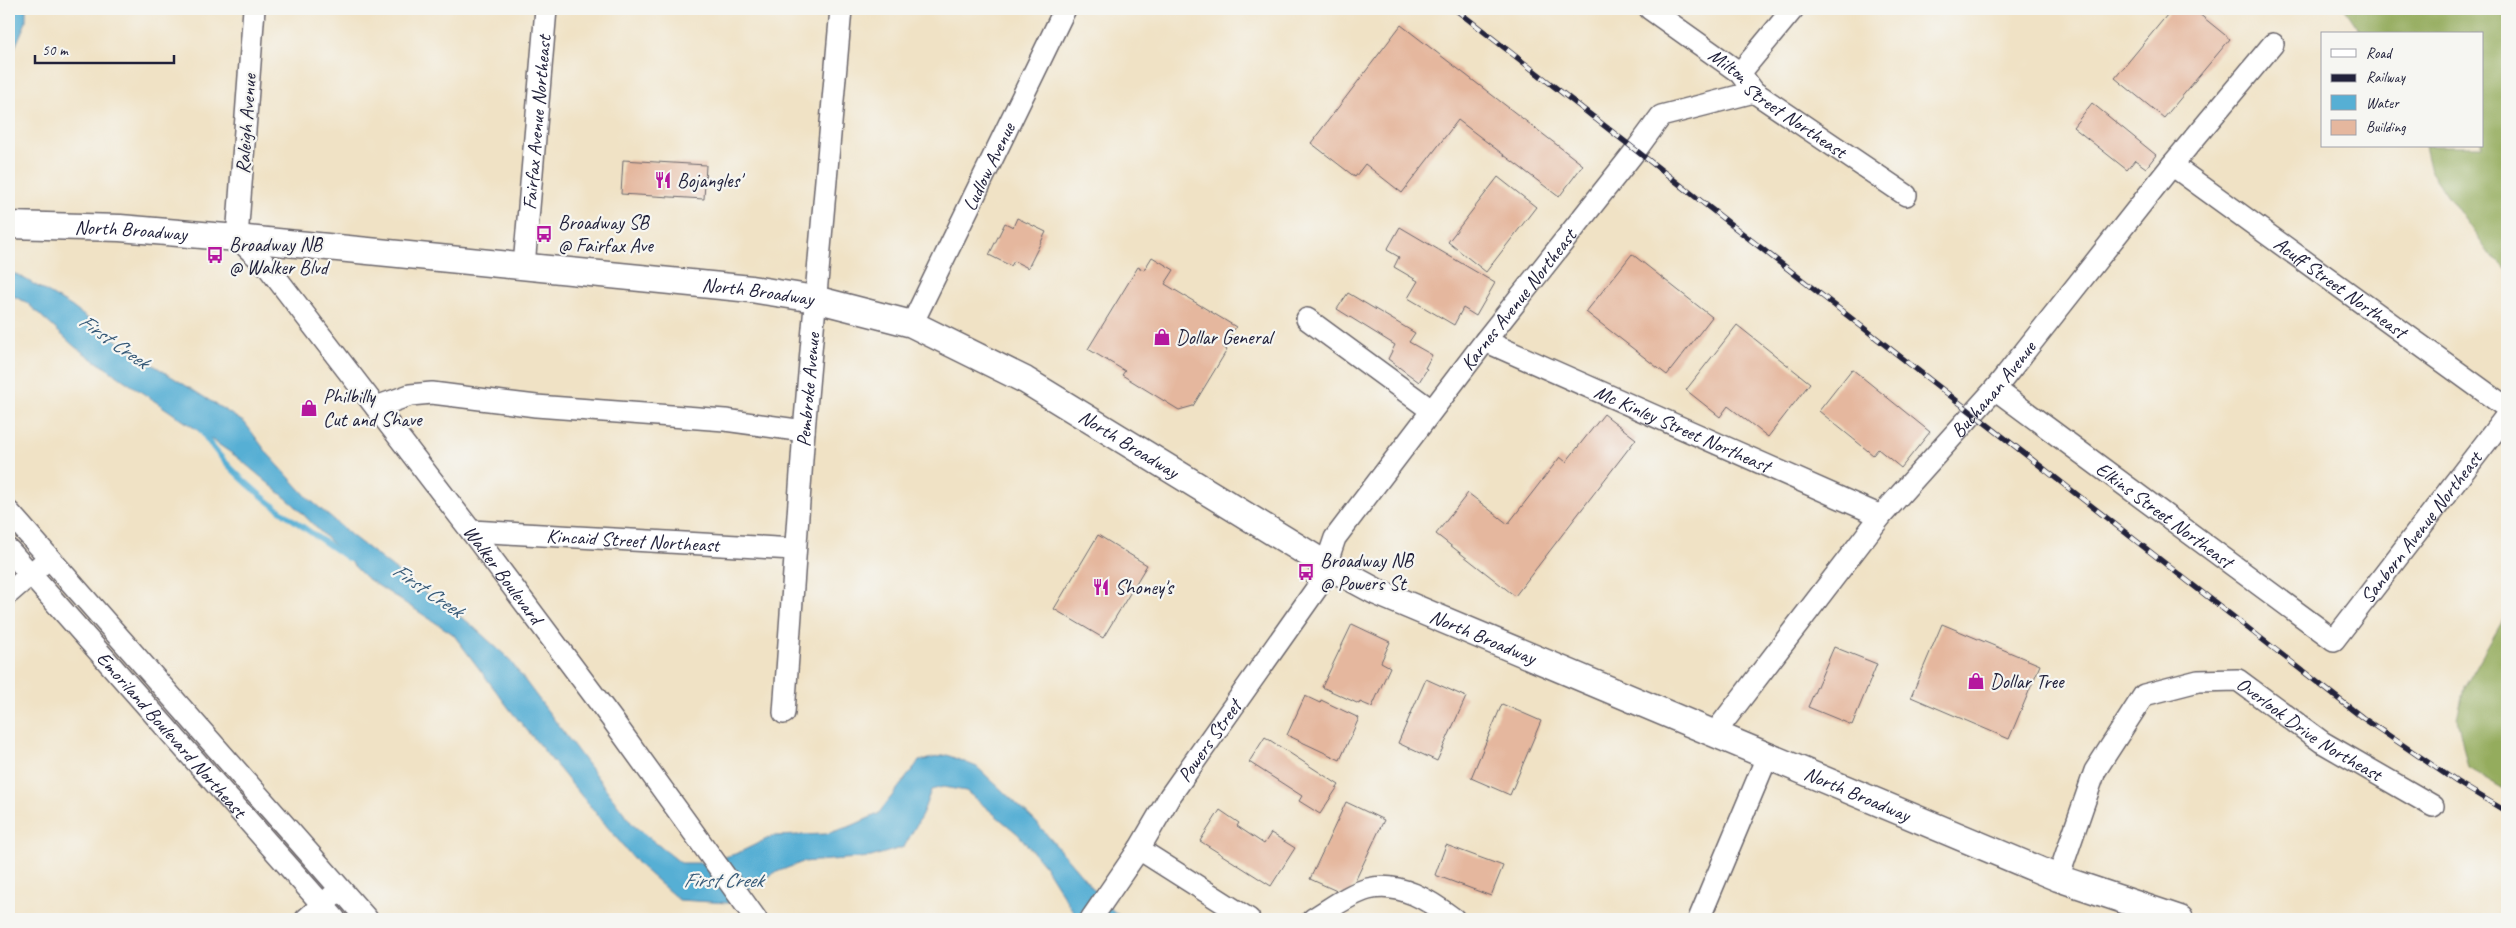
<svg xmlns="http://www.w3.org/2000/svg" width="2516" height="928" font-family="Caveat,sans-serif">
  <style>
    .forest { fill: #94ac5d; stroke: #5b674c }
    .water { fill: #56afd4; stroke: #3c6888 }
    .lines { fill: none; stroke-linecap: round; stroke-linejoin: round }
    .stream { stroke: #56afd4; stroke-width: 5.5 }
    .building { fill: #e5b79e }
    .minor-casing { stroke: #6a656b; stroke-width: 24 }
    .major-casing { stroke: #6a656b; stroke-width: 29 }
    .minor { stroke: #fff; stroke-width: 21 }
    .major { stroke: #fff; stroke-width: 26 }
    .rail-casing { stroke: #22223b; stroke-width: 5.5 }
    .rail { stroke: #f6f6f2; stroke-width: 4; stroke-dasharray: 11; stroke-linecap: butt }
    .labels { text-anchor: middle; dominant-baseline: central; stroke-width: 4.5; stroke-linejoin: round; paint-order: stroke }
    .street-label { font-size: 20px; fill: #22223b; stroke: #f6f6f2 }
    .poi-label { font-size: 20px; fill: #22223b; stroke: #f6f6f2; text-anchor: start }
    .water-label { font-size: 21px; font-style: italic; fill: #375a78; stroke: #f6f6f2 }
  </style>
  <rect width="100%" height="100%" fill="#f6f6f2"/>
  <filter id="ink" filterUnits="userSpaceOnUse"><feTurbulence type="fractalNoise" baseFrequency=".02" numOctaves="2"/><feDisplacementMap in="SourceGraphic" scale="10" xChannelSelector="R" yChannelSelector="G"/><feConvolveMatrix kernelMatrix="1 2 1 2 8 2 1 2 1" color-interpolation-filters="sRGB"/></filter>
  <filter id="wash" filterUnits="userSpaceOnUse"><feTurbulence type="fractalNoise" baseFrequency=".0096" numOctaves="4" result="noise"/><feDisplacementMap in="SourceGraphic" scale="20" xChannelSelector="R" yChannelSelector="G"/><feGaussianBlur stdDeviation="1.12" result="paint"/><feColorMatrix in="noise" values="0 0 0 0 0 0 0 0 0 0 0 0 0 0 0 0 0 1.4 0 .05"/><feComposite in="paint" operator="in"/></filter>
  <g filter="url(#wash)">
    <rect width="100%" height="100%" fill="#f0e2c5"/>
    <g class="forest">
      <polygon points="2345,9 2507,9 2507,270 2490,255 2431,172 2425,146 2482,146 2482,34 2362,34"/>
      <polygon points="2507,613 2507,791 2468,768 2457,718 2464,688"/>
    </g>
    <g class="water">
      <polygon points="9,9 26,9 26,22 9,61"/>
      <polygon points="9,272 18,275 71,306 128,349 245,423 268,454 308,498 351,535 430,597 468,622 508,658 633,825 681,863 705,863 738,853 773,836 826,834 851,826 878,814 919,761 947,755 977,767 1035,821 1110,908 1123,919 1078,919 1044,865 1018,834 966,791 943,787 931,790 922,815 904,847 871,857 803,862 774,873 728,903 679,900 639,865 511,711 453,634 365,577 293,504 237,457 75,347 26,302 9,294"/>
    </g>
    <g class="lines">
      <path class="stream" d="M201,430c32,53 98,94 148,129"/>
    </g>
    <g id="blocks">
      <g class="building">
        <polygon points="2172,9 2193,9 2230,39 2164,118 2115,78"/>
        <polygon points="1401,25 1583,165 1559,197 1458,120 1402,193 1365,164 1355,177 1311,143"/>
        <polygon points="2092,103 2156,155 2146,168 2135,160 2127,170 2073,127"/>
        <polygon points="623,160 706,165 704,199 621,194"/>
        <polygon points="1498,177 1536,207 1486,272 1448,242"/>
        <polygon points="1017,218 1046,232 1028,268 1014,261 1011,266 989,255 1005,223 1013,227"/>
        <polygon points="1400,227 1495,283 1476,316 1463,308 1454,325 1408,298 1418,281 1394,267 1399,257 1387,250"/>
        <polygon points="1632,254 1712,317 1667,375 1586,312"/>
        <polygon points="1152,257 1174,270 1165,284 1236,327 1223,347 1227,350 1193,406 1179,410 1122,375 1125,371 1088,349 1138,267 1144,270"/>
        <polygon points="1348,293 1415,333 1409,342 1432,355 1425,368 1427,369 1419,382 1388,359 1395,345 1337,309"/>
        <polygon points="1737,325 1810,383 1768,437 1728,406 1720,417 1686,390"/>
        <polygon points="1852,369 1930,432 1901,468 1878,449 1873,455 1819,411"/>
        <polygon points="1604,414 1636,439 1515,596 1436,534 1468,493 1508,524 1560,457 1566,462"/>
        <polygon points="1098,535 1147,565 1103,638 1054,609"/>
        <polygon points="1352,624 1390,642 1381,662 1390,667 1372,707 1360,702 1359,704 1322,687"/>
        <polygon points="1942,624 2040,665 2009,739 1911,697"/>
        <polygon points="1834,647 1877,664 1852,725 1808,707"/>
        <polygon points="1426,679 1466,697 1437,761 1398,743"/>
        <polygon points="1305,696 1320,703 1321,700 1359,718 1340,760 1287,735"/>
        <polygon points="1502,704 1541,721 1510,795 1471,778"/>
        <polygon points="1265,737 1339,785 1320,814 1299,801 1302,796 1249,762"/>
        <polygon points="1346,802 1384,820 1348,896 1310,879"/>
        <polygon points="1220,810 1239,823 1237,826 1264,844 1271,833 1295,848 1271,886 1200,841"/>
        <polygon points="1446,845 1503,866 1491,896 1435,875"/>
      </g>
    </g>
  </g>
  <g filter="url(#ink)">
    <use href="#blocks" fill-opacity="0" stroke="#6a656b" stroke-width="1"/>
    <g class="lines">
      <g class="minor-casing">
        <g id="minor">
          <path id="s1" d="M254,9l-17,229 31,29 203,264 140,187 145,201"/>
          <path id="s2" d="M1650,9l90,64 14,19 152,103"/>
          <polyline points="1740,73 1793,9"/>
          <path id="s3" d="M2172,165l335,243"/>
          <path id="s4" d="M524,266l22,-257"/>
          <polyline points="1307,319 1431,410"/>
          <path id="s5" d="M912,324l153,-315"/>
          <path id="s6" d="M1485,341l396,175"/>
          <path id="s7" d="M1995,389l339,251 173,-225"/>
          <polyline points="376,407 410,395 432,393 536,406 725,420 804,431"/>
          <polyline points="9,512 367,919"/>
          <path id="s8" d="M471,531l323,18"/>
          <path id="s9" d="M9,550l326,369"/>
          <polyline points="9,593 41,565"/>
          <path id="s10" d="M784,713l20,-282 37,-422"/>
          <path id="s11" d="M1714,734l167,-218 114,-127 177,-224 101,-121"/>
          <polyline points="1139,849 1249,919"/>
          <path id="s12" d="M2058,878l37,-107 49,-76 54,-14 40,-1 84,62 111,64"/>
          <polyline points="306,919 332,896"/>
          <path id="s13" d="M1091,919l48,-70 31,-53 149,-211 16,-47 150,-197 151,-191 25,-34 93,-24"/>
          <path d="M1313,919c17,-10 36,-25 55,-30 32,-8 62,12 86,30"/>
          <polyline points="1699,919 1767,757"/>
        </g>
      </g>
      <g class="major-casing">
        <g id="major">
          <path id="s14" d="M9,225l111,3 117,10 514,51 64,10 97,25 113,56 300,184 52,28 681,286 122,41"/>
        </g>
      </g>
      <use href="#minor" class="minor"/>
      <use href="#major" class="major"/>
      <g class="rail-casing">
        <polyline id="rail" points="1455,9 2363,718 2457,782 2507,812"/>
      </g>
      <use href="#rail" class="rail"/>
    </g>
  </g>
  <defs>
    <g id="restaurant-bare" transform="scale(1.35)"><path d="M-5-6h1v4h1v-4h1v4h1v-4h1v5L-1.5 .5V6h-2V.5L-5-1ZM5-6V6H3V1.5H1.5Q1.5-4 5-6Z" fill="#b5179e" stroke="#f6f6f2" stroke-width="2.5" paint-order="stroke"/></g>
    <g id="bus-bare" transform="scale(1.35)"><path d="M-5-6H5V4H4V6H2V4H-2V6H-4V4H-5ZM-3.5-4V0h7V-4ZM-3.5 1.2v1.5H-2V1.2ZM2 1.2v1.5H3.5V1.2Z" fill="#b5179e" stroke="#f6f6f2" stroke-width="2.5" paint-order="stroke"/></g>
    <g id="shop-bare" transform="scale(1.35)"><path d="M-5-2.5h2.3a2.7 3.5 0 0 1 5.4 0H5L5.5 6h-11ZM-1.5-2.5h3a1.5 2.3 0 0 0-3 0Z" fill="#b5179e" stroke="#f6f6f2" stroke-width="2.5" paint-order="stroke"/></g>
  </defs>
  <g fill-rule="evenodd">
    <use href="#restaurant-bare" x="663" y="180"/>
    <use href="#bus-bare" x="544" y="234"/>
    <use href="#bus-bare" x="215" y="255"/>
    <use href="#shop-bare" x="1162" y="337"/>
    <use href="#shop-bare" x="309" y="408"/>
    <use href="#bus-bare" x="1306" y="572"/>
    <use href="#restaurant-bare" x="1101" y="587"/>
    <use href="#shop-bare" x="1976" y="681"/>
  </g>
  <g class="labels">
    <g class="street-label">
      <text stroke="none"><textPath href="#s2" startOffset="159">Milton Street Northeast</textPath></text>
      <text stroke="none"><textPath href="#s4" startOffset="144">Fairfax Avenue Northeast</textPath></text>
      <text transform="translate(246 124) rotate(-86)">Raleigh Avenue</text>
      <text stroke="none"><textPath href="#s5" startOffset="175">Ludlow Avenue</textPath></text>
      <text stroke="none"><textPath href="#s14" startOffset="122">North Broadway</textPath></text>
      <text stroke="none"><textPath href="#s3" startOffset="208">Acuff Street Northeast</textPath></text>
      <text stroke="none"><textPath href="#s14" startOffset="752">North Broadway</textPath></text>
      <text stroke="none"><textPath href="#s13" startOffset="755">Karnes Avenue Northeast</textPath></text>
      <text stroke="none"><textPath href="#s11" startOffset="444">Buchanan Avenue</textPath></text>
      <text stroke="none"><textPath href="#s10" startOffset="324">Pembroke Avenue</textPath></text>
      <text stroke="none"><textPath href="#s6" startOffset="216">Mc Kinley Street Northeast</textPath></text>
      <text stroke="none"><textPath href="#s14" startOffset="1158">North Broadway</textPath></text>
      <text stroke="none"><textPath href="#s7" startOffset="211">Elkins Street Northeast</textPath></text>
      <text stroke="none"><textPath href="#s7" startOffset="564">Sanborn Avenue Northeast</textPath></text>
      <text stroke="none"><textPath href="#s8" startOffset="162">Kincaid Street Northeast</textPath></text>
      <text stroke="none"><textPath href="#s1" startOffset="659">Walker Boulevard</textPath></text>
      <text stroke="none"><textPath href="#s14" startOffset="1562">North Broadway</textPath></text>
      <text stroke="none"><textPath href="#s12" startOffset="386">Overlook Drive Northeast</textPath></text>
      <text stroke="none"><textPath href="#s9" startOffset="246">Emoriland Boulevard Northeast</textPath></text>
      <text stroke="none"><textPath href="#s13" startOffset="214">Powers Street</textPath></text>
      <text stroke="none"><textPath href="#s14" startOffset="1968">North Broadway</textPath></text>
    </g>
    <g class="poi-label">
      <text x="677" y="180">Bojangles'</text>
      <text x="558" y="222">Broadway SB<tspan x="558" dy="23">@ Fairfax Ave</tspan></text>
      <text x="229" y="244">Broadway NB<tspan x="229" dy="23">@ Walker Blvd</tspan></text>
      <text x="1176" y="337">Dollar General</text>
      <text x="323" y="396">Philbilly<tspan x="323" dy="23">Cut and Shave</tspan></text>
      <text x="1320" y="560">Broadway NB<tspan x="1320" dy="23">@ Powers St</tspan></text>
      <text x="1115" y="587">Shoney's</text>
      <text x="1990" y="681">Dollar Tree</text>
    </g>
    <g class="water-label">
      <text transform="translate(114 341) rotate(35)">First Creek</text>
      <text transform="translate(428 590) rotate(34)">First Creek</text>
      <text x="723" y="880">First Creek</text>
    </g>
  </g>
  <rect width="2516" height="928" fill="none" stroke="#f6f6f2" stroke-width="30"/>
  <rect x="2321" y="32" width="162" height="115" fill="#f6f6f2" stroke="#a1a1a9"/>
  <rect x="2331" y="49" width="25" height="8" fill="#ffffff" stroke="#a1a1a9"/>
  <text x="2366" y="58" font-size="15" fill="#22223b">Road</text>
  <rect x="2331" y="74" width="25" height="8" fill="#22223b" stroke="#a1a1a9"/>
  <text x="2366" y="82" font-size="15" fill="#22223b">Railway</text>
  <rect x="2331" y="95" width="25" height="15" fill="#56afd4" stroke="#a1a1a9"/>
  <text x="2366" y="108" font-size="15" fill="#22223b">Water</text>
  <rect x="2331" y="120" width="25" height="15" fill="#e5b79e" stroke="#a1a1a9"/>
  <text x="2366" y="132" font-size="15" fill="#22223b">Building</text>
  <path d="M35 55v8h139v-8" fill="none" stroke="#22223b" stroke-width="2.5"/>
  <text x="42" y="55" font-size="15" fill="#22223b" stroke="#f6f6f2" stroke-width="4" paint-order="stroke">50 m</text>
</svg>
